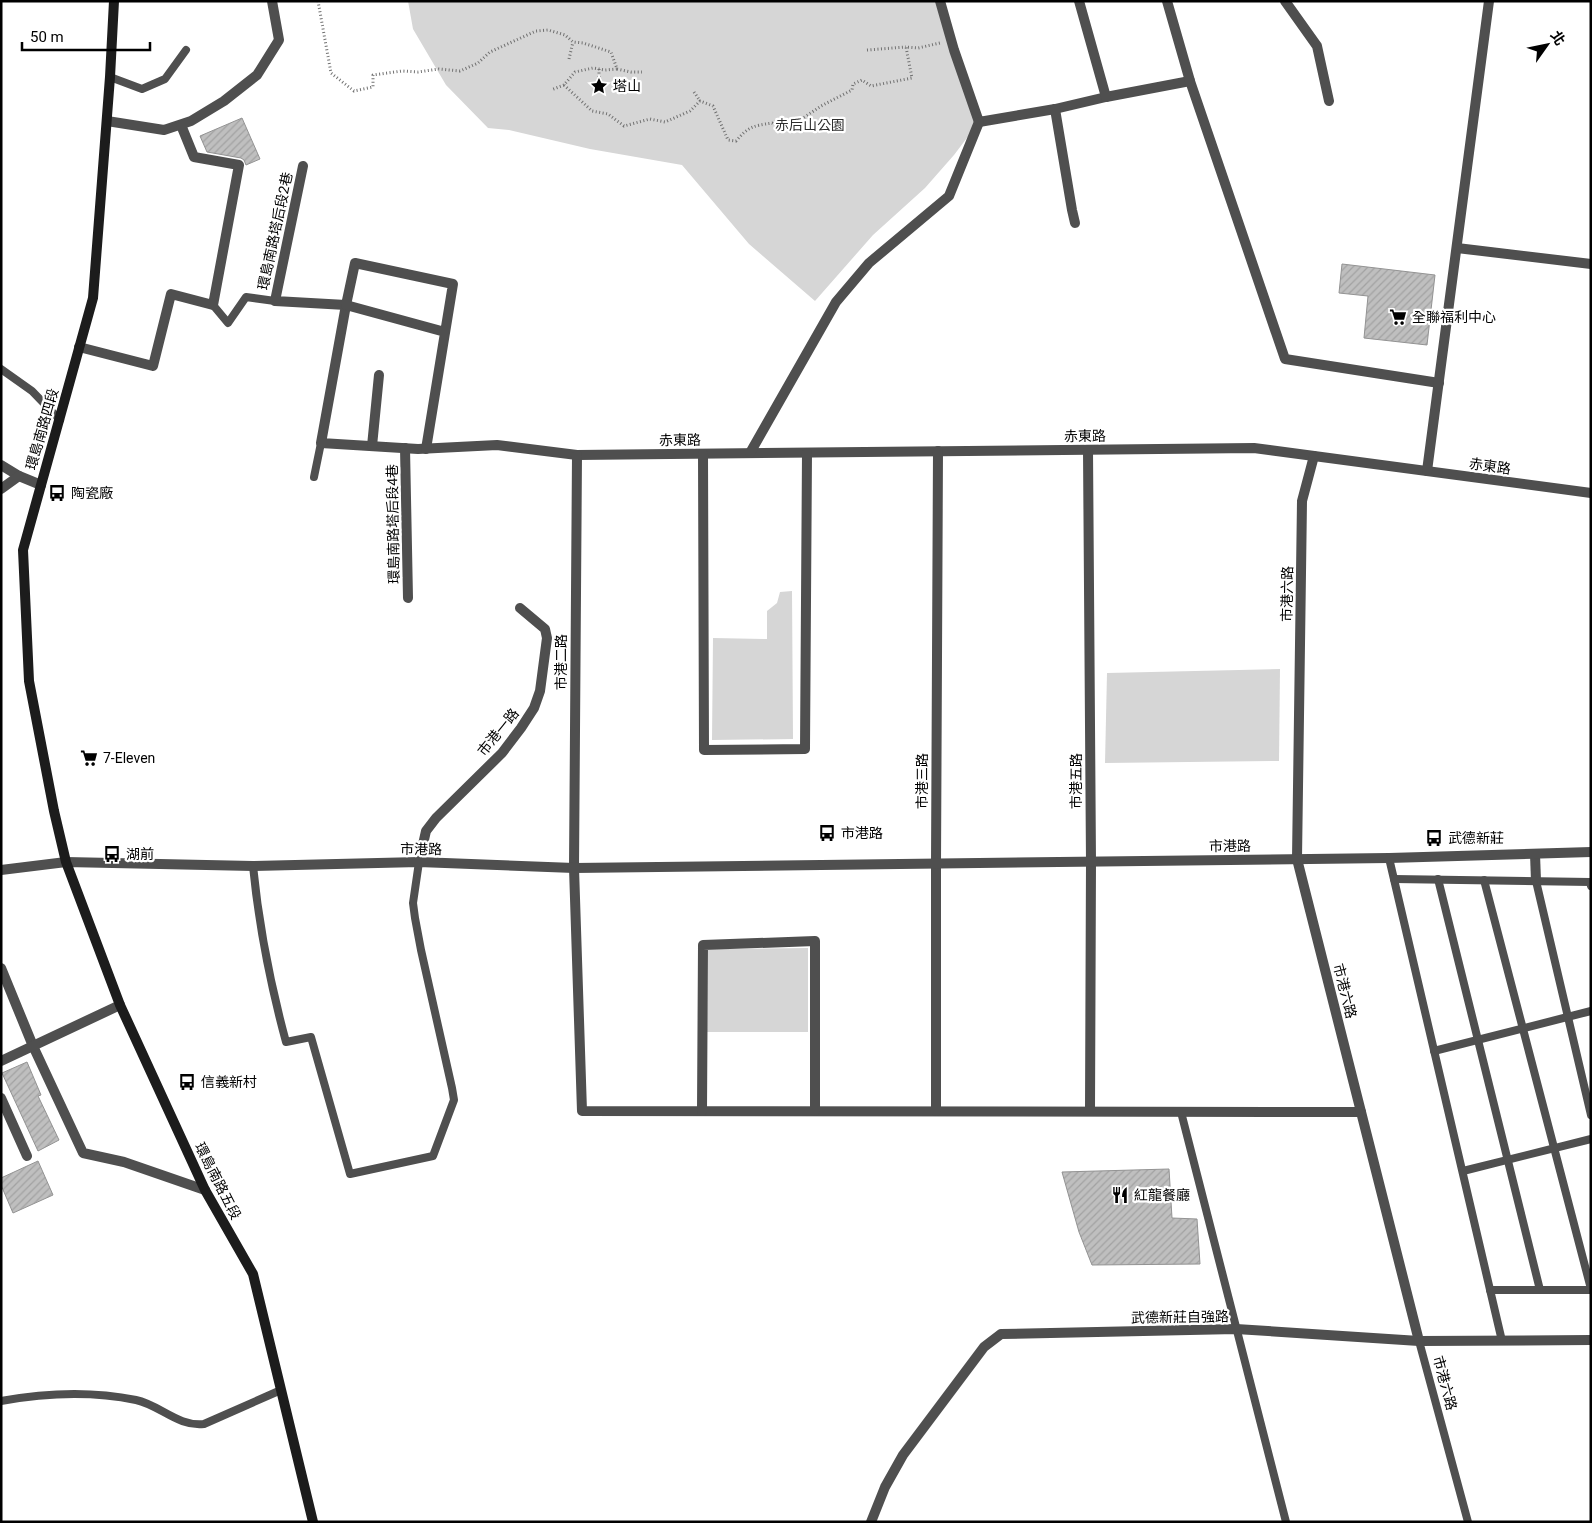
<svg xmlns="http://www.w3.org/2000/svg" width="1592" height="1523" font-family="Roboto,'Noto Sans TC',sans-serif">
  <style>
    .green { fill: #d6d6d6 }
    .building { fill: url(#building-hatch); stroke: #939393 }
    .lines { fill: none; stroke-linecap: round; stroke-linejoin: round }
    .path { stroke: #717171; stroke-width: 3; stroke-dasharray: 1 2.5; stroke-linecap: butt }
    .service { stroke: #4f4f4f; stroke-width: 8 }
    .minor { stroke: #4f4f4f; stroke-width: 10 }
    .tertiary { stroke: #4f4f4f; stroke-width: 10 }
    .secondary { stroke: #1c1c1c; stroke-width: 10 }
    .labels { text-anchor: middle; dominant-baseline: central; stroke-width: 4.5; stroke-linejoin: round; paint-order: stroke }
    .poi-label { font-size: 14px; fill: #000; stroke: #fff; text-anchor: start }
    .park-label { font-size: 14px; fill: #2d2d2d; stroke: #fff }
    .street-label { font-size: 14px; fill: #000; stroke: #fff }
  </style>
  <defs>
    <pattern id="building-hatch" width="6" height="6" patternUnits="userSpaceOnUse" patternTransform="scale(1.25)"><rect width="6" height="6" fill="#bfbfbf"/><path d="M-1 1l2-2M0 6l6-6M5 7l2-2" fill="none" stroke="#a2a2a2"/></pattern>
  </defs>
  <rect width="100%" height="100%" fill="#fff"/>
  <g class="green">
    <polygon points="408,1 940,1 979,122 954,155 925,188 873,235 815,301 749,244 682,165 590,149 509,130 488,128 446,85 413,29"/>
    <polygon points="792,591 793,739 712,740 713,638 767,639 767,611 777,603 780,592"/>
    <polygon points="1280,669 1279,761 1105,763 1107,673"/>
    <polygon points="808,948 808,1032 707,1032 708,949"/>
  </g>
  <g class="building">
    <polygon points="242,118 260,159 246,165 244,160 241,158 207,152 200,136"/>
    <polygon points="1342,264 1435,275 1427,345 1364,338 1368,296 1339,293"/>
    <polygon points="27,1062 41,1095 38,1096 59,1140 38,1151 2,1073"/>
    <polygon points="38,1161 53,1195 13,1213 1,1185 1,1178"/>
    <polygon points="1169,1169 1172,1218 1197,1219 1200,1264 1092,1265 1079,1232 1062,1172"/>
  </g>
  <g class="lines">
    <g class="path">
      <polyline points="318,1 331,73 354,91 373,87 373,75 402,71 418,72 439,69 460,71 478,63 490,52 536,31 548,30 565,35 573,42 583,43 611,52 617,69 605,70 593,68 575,72 564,85 551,90"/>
      <polyline points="867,50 906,47"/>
      <polyline points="569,59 573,42"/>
      <polyline points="599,69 599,86"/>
      <polyline points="617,69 631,72 642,72"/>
      <path d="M564,85l28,26 16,3 16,12 26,-7 15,3 25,-11 10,-10 13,5 15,34 8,1c13,-15 17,-15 36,-18l12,8 37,-25 31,-16 1,-6 9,-4 9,6 41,-8 -6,-31 12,1 22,-5"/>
      <polyline points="694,92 700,101"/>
    </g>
    <g class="service">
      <polyline points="110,77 142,89 165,79 186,50"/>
      <polyline points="213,305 228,323 246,297 275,301"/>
      <polyline points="1,369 32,391 60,420"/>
      <polyline points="314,477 321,443"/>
      <polyline points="1389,858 1502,1341"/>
      <path d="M253,866c6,61 17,117 33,176l25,-5 39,137 83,-18 21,-56 -2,-12 -31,-138 -6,-32 -2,-15 6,-41"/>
      <polyline points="1394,879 1590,882 1591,886"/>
      <polyline points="1438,879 1540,1290"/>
      <polyline points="1484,880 1591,1289"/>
      <polyline points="1536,881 1591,1115"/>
      <polyline points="1434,1051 1591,1011"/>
      <polyline points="1181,1112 1286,1522"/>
      <polyline points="1463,1171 1591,1139"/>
      <polyline points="1490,1290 1591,1290"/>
      <polyline points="1419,1341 1468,1522"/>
      <path d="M1,1401c44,-8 91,-10 135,-1 24,5 42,27 68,24l77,-34"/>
    </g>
    <g class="minor">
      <polyline points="940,1 954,50 979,122 1055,109 1106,97 1190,81"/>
      <polyline points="1079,1 1106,97"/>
      <polyline points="1167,1 1190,81 1285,359 1439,383"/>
      <polyline points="1285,1 1317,46 1329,101"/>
      <polyline points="1055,109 1072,210 1075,223"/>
      <polyline points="107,121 164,130 191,121 224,101 257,75 279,40 272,1"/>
      <polyline points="303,166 275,301 346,305 321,443 418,449 497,445 577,455 1254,448 1591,493"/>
      <polyline points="1457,248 1591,264"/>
      <polyline points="79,347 153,366 171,294 213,305 239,165 194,157 181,125"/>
      <polyline points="372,446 379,375"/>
      <polyline points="405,448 408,598"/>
      <polyline points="426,449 453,284 355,263 346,305 445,332"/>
      <polyline points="1088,450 1091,862 1090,1111"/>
      <polyline points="750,453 836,302 869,263 949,196 979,122"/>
      <polyline points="703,454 704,750 805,749 807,453"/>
      <polyline points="577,455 574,868 582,1111 1361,1112"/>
      <polyline points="1314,456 1302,501 1297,859 1419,1341"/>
      <polyline points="1,465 19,476 41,485"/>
      <polyline points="1427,471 1489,1"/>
      <polyline points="1,489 19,476"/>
      <polyline points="1535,854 1536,881"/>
      <polyline points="419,862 426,831 436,818 502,753 521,728 534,708 540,691 547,638 545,629 520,608"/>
      <polyline points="1,968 33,1046 83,1153 124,1162 205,1190"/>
      <polyline points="1,1061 120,1005"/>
      <polyline points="1,1098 27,1156"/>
      <polyline points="702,1111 703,945 815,941 815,1111"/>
      <polyline points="936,1111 936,864 938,451"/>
      <polyline points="871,1522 885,1487 903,1455 984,1347 1001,1334 1236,1329 1419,1341 1591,1340"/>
    </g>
    <polyline class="tertiary" points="1,870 66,862 253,866 419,862 574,868 1389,858 1591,852"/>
    <polyline class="secondary" points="114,1 110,77 93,298 23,550 29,681 54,811 66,862 120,1005 205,1190 253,1274 313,1522"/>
  </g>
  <defs>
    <g id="sight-bare" transform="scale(1.35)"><path d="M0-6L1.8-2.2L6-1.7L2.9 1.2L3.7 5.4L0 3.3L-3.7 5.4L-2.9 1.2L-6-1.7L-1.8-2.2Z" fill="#000" stroke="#fff" stroke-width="2.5" paint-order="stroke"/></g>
    <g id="supermarket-bare" transform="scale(1.35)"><path d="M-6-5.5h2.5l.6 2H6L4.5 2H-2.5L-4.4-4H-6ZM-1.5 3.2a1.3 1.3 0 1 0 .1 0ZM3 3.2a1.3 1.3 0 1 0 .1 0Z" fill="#000" stroke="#fff" stroke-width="2.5" paint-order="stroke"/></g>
    <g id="bus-bare" transform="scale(1.35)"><path d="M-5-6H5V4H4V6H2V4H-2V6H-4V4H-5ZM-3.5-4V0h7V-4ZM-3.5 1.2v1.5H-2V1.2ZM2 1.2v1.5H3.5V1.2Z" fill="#000" stroke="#fff" stroke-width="2.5" paint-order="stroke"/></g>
    <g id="restaurant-bare" transform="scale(1.35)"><path d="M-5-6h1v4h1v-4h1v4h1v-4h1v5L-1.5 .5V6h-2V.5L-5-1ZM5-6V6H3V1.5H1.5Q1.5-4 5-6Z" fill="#000" stroke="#fff" stroke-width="2.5" paint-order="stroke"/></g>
  </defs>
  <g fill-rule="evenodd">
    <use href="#sight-bare" x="599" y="86"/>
    <use href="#supermarket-bare" x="1398" y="317"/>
    <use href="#bus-bare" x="57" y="493"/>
    <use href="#supermarket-bare" x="89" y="758"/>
    <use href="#bus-bare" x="827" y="833"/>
    <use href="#bus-bare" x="1434" y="838"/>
    <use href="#bus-bare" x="112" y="854"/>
    <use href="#bus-bare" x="187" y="1082"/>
    <use href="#restaurant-bare" x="1120" y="1195"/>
  </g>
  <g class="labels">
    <g class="poi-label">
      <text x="613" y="86">塔山</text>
      <text x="1412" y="317">全聯福利中心</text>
      <text x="71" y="493">陶瓷廠</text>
      <text x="103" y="758">7-Eleven</text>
      <text x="841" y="833">市港路</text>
      <text x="1448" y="838">武德新莊</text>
      <text x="126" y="854">湖前</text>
      <text x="201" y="1082">信義新村</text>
      <text x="1134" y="1195">紅龍餐廳</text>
    </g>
    <g class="park-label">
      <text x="810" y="125">赤后山公園</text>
    </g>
    <g class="street-label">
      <text transform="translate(275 231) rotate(-78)">環島南路塔后段2巷</text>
      <text transform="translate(42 429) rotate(-74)">環島南路四段</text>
      <text transform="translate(1085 436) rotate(-1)">赤東路</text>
      <text transform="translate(680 440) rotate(-1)">赤東路</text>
      <text transform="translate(1490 466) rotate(8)">赤東路</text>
      <text transform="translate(393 524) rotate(-91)">環島南路塔后段4巷</text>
      <text transform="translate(1287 594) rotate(-89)">市港六路</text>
      <text transform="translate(561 662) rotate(-90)">市港二路</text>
      <text transform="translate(498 732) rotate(-51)">市港一路</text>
      <text transform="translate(922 781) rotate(-90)">市港三路</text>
      <text transform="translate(1076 781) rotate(-90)">市港五路</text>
      <text transform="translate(1230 846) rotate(-1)">市港路</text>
      <text transform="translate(421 849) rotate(1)">市港路</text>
      <text transform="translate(1345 991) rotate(76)">市港六路</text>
      <text transform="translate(218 1181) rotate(63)">環島南路五段</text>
      <text transform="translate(1180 1317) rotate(-1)">武德新莊自強路</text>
      <text transform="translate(1445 1383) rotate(75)">市港六路</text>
    </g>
  </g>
  <rect width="1592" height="1523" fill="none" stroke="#000000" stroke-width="5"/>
  <g transform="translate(1547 45) rotate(57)" stroke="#ffffff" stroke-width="4" paint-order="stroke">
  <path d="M0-4L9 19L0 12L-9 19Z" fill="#000000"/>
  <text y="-8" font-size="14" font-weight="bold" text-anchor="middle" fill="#000000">北</text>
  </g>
  <path d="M22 42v8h128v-8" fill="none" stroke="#000000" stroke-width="2.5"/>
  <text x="30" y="42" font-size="15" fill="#000000" stroke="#ffffff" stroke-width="4" paint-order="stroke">50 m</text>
</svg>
